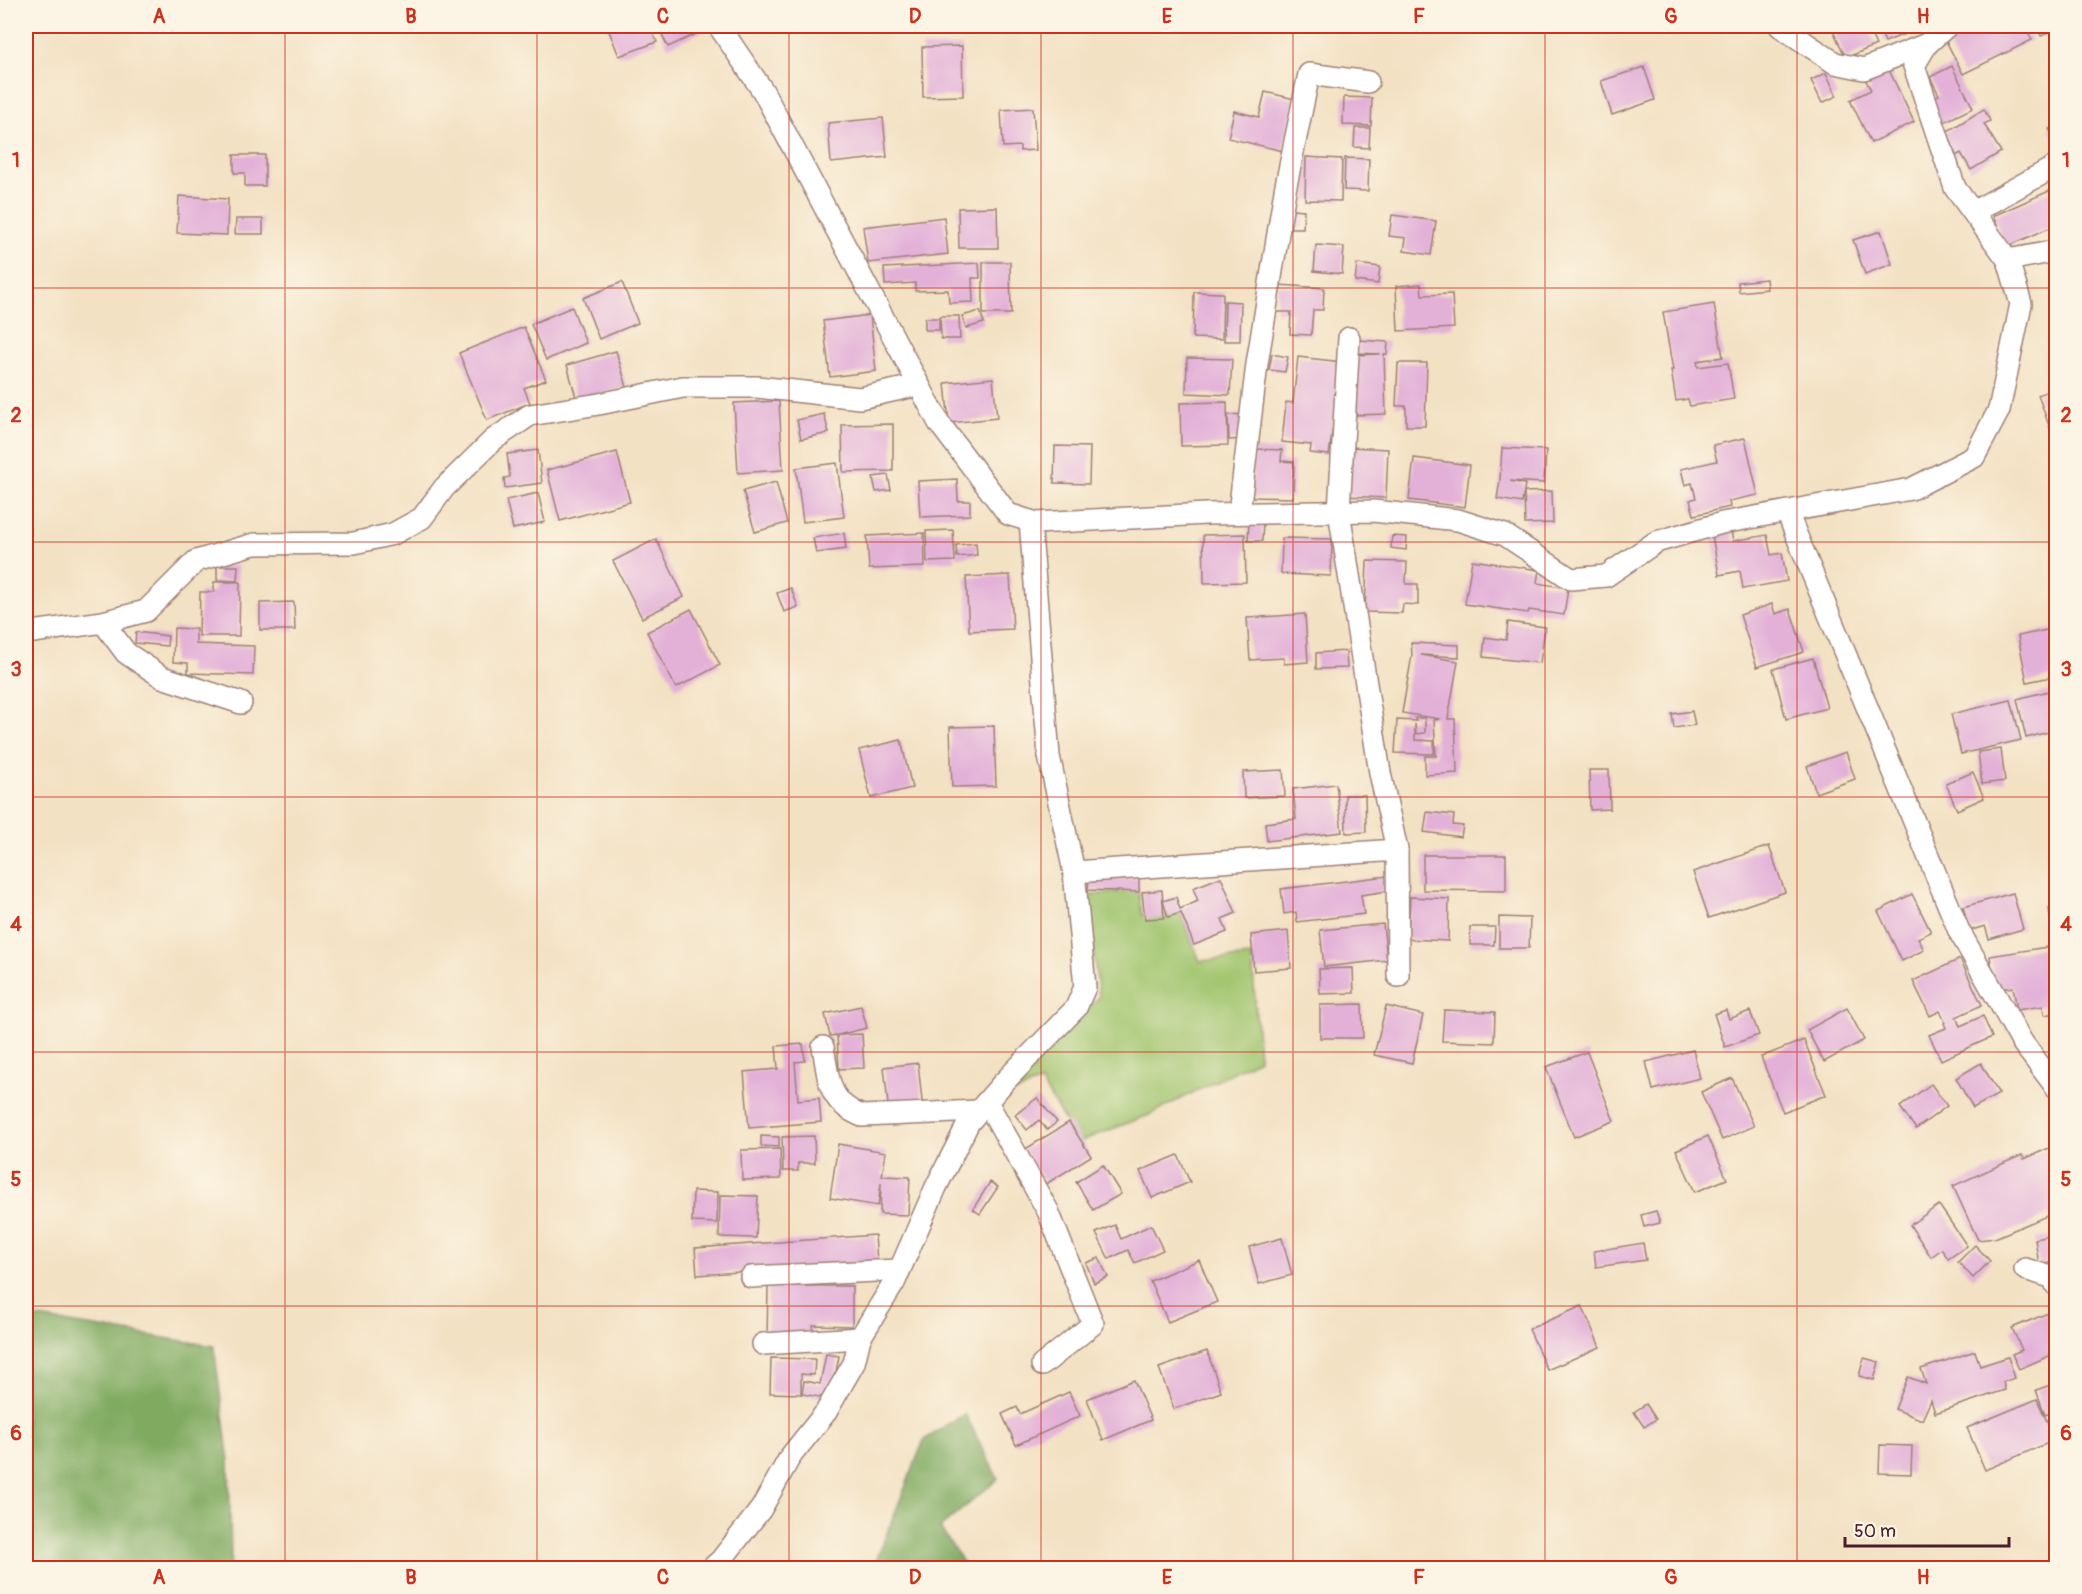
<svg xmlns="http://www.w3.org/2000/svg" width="2082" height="1594" font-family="Pangolin,sans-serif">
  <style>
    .green { fill: #a0c46d; stroke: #75724c; stroke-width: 1.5 }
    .forest { fill: #80aa60; stroke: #656446; stroke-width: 1.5 }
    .building { fill: #e3b1d8 }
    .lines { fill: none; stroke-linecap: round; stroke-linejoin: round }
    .street-casing { stroke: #9e8077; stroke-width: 24 }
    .street { stroke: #fff; stroke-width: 21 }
    .grid { fill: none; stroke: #c8321e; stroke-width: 1.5; stroke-opacity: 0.55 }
    .neatline { fill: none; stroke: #c8321e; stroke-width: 2 }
    .grid-label { font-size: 20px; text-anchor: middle; font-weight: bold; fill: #c8321e }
  </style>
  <rect width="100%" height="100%" fill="#fcf5e5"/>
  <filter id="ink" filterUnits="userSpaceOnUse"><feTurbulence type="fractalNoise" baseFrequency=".0167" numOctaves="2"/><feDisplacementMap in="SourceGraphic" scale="12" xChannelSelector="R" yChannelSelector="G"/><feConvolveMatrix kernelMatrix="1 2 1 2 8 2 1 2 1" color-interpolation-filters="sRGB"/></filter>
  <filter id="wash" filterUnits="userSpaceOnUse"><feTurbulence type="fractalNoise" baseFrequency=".008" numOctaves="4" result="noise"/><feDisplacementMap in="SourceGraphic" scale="24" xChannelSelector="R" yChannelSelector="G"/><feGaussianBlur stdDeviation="1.35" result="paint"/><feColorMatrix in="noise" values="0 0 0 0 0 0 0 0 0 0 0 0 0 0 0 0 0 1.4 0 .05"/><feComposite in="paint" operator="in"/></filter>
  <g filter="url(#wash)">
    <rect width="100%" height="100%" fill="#f3e1c3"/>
    <polygon class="green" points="1138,889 1142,915 1180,913 1200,961 1252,956 1259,1059 1149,1115 1078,1142 1041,1082 1002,1097 1099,997 1086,896"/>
    <g class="forest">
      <polygon points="26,1316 214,1346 229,1462 231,1560 228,1568 26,1568"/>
      <polygon points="965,1414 998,1479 940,1528 967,1568 873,1568 924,1440"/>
    </g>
    <g id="blocks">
      <g class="building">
        <polygon points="607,26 650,26 657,42 619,56"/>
        <polygon points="658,26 708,26 709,28 668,47"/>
        <polygon points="815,26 829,26 829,27 815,29"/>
        <polygon points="1831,26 1856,26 1857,27 1867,26 1876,45 1846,58"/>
        <polygon points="1878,26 1910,26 1912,31 1885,42"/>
        <polygon points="1954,26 2003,26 2006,32 2018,26 2025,26 2032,40 1963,74 1944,37 1957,31"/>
        <polygon points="2037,26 2056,26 2056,30 2041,36"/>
        <polygon points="962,46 963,96 923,97 922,47"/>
        <polygon points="1952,66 1973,108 1940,124 1929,100 1939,95 1930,77"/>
        <polygon points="1644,67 1655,100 1612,115 1601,81"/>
        <polygon points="1888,68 1914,122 1871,143 1850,100 1871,90 1865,79"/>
        <polygon points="1826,73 1837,96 1822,103 1811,80"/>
        <polygon points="1265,92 1295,99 1283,151 1228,138 1234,111 1259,117"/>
        <polygon points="1344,97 1372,98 1371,126 1343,125"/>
        <polygon points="1033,108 1036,150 1020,151 1020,146 1003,147 1001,110"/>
        <polygon points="1984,109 1990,121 1984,124 2001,152 1971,170 1961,153 1949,160 1936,138"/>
        <polygon points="883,118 887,157 831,163 828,123"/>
        <polygon points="2056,126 2056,142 2049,129"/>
        <polygon points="1355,128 1370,128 1369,148 1354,147"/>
        <polygon points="234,155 265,155 265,186 245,186 245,173 234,173"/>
        <polygon points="1306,157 1342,159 1341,201 1305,200"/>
        <polygon points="1345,158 1369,159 1368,191 1344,190"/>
        <polygon points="2056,188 2056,225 2006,247 1993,216"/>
        <polygon points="179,196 228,199 227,235 177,233"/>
        <polygon points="997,207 998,248 959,248 958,208"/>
        <polygon points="1291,209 1304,210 1303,228 1290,228"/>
        <polygon points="1392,215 1436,221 1431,255 1404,251 1406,238 1389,236"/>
        <polygon points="944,217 948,254 868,263 863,227"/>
        <polygon points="236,219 263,219 263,234 235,234"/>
        <polygon points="1881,231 1892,264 1865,274 1853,240"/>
        <polygon points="1316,245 1344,247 1342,274 1314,271"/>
        <polygon points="983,262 1010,262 1011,314 983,314"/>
        <polygon points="979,263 980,278 972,278 973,302 949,303 948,290 915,291 915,283 885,285 884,268"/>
        <polygon points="1357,264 1380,267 1378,284 1355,281"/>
        <polygon points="1766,279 1767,289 1739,292 1738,282"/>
        <polygon points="622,282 638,323 599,339 583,298"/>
        <polygon points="1421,284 1422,295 1452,294 1454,328 1398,331 1396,286"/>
        <polygon points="1278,285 1324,288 1323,310 1313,310 1311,335 1290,334 1291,312 1276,312"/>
        <polygon points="1194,292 1223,293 1222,339 1193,338"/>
        <polygon points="1225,301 1241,302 1240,341 1224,341"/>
        <polygon points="1714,304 1723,357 1697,361 1698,367 1728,363 1734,399 1690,406 1688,399 1676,401 1671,370 1673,370 1663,312"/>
        <polygon points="572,307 586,343 546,360 531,324"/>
        <polygon points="980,311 984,323 966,328 962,316"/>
        <polygon points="870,315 876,371 830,377 823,321"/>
        <polygon points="940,316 959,316 960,339 941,339"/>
        <rect x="925" y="318" width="14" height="12"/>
        <polygon points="524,327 546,380 524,388 530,403 487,420 459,353"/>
        <polygon points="1359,340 1388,342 1387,354 1384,354 1386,414 1355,415 1353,355 1380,354 1358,353"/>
        <polygon points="616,351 627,387 577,401 567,365"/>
        <polygon points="1272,354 1288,357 1285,372 1269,370"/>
        <polygon points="1298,357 1342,362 1329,455 1310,453 1311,445 1282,442 1286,402 1293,403"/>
        <polygon points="1187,358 1232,359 1230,395 1186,393"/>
        <polygon points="1398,363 1427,363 1425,426 1406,426 1406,406 1396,406"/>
        <polygon points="993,378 997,418 949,423 945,383"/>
        <polygon points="2056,388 2056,445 2038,395"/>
        <polygon points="779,401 783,470 738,473 734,403"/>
        <polygon points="1227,402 1228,445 1181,446 1180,403"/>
        <polygon points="824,414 829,433 801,439 797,420"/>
        <polygon points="1244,414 1245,439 1229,440 1228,415"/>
        <polygon points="893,424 893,471 843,472 842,425"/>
        <polygon points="1745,438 1758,495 1729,501 1730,507 1694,515 1690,500 1696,498 1692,483 1685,485 1681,469 1717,461 1713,445"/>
        <polygon points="1055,446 1090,447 1089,484 1054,483"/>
        <polygon points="1348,447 1388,449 1386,498 1345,496"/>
        <polygon points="1502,448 1546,450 1544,483 1510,481 1525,484 1522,503 1497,499 1500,480"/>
        <polygon points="1254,449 1282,450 1281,461 1294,462 1293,498 1252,497"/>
        <polygon points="538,450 542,483 505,488 504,478 510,477 507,454"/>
        <polygon points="617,452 630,502 560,521 547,470"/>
        <polygon points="1414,458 1470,465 1465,507 1409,500"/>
        <polygon points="837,463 844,517 803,522 796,468"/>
        <polygon points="888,475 891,490 876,492 873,477"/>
        <polygon points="957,479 958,501 970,501 970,515 920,517 918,481"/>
        <polygon points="776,482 787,523 755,532 743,491"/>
        <polygon points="1552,491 1553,523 1525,524 1524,492"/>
        <polygon points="538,493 545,522 513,529 506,500"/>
        <polygon points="1249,521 1263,522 1262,541 1248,541"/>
        <polygon points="953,530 955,561 927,562 926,531"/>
        <polygon points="1731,531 1733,541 1767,535 1771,555 1782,553 1787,581 1743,589 1740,571 1719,575 1712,535"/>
        <polygon points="844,533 846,549 816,553 813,538"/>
        <polygon points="924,533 925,567 869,569 867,536"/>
        <polygon points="1245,534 1246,582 1204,583 1203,535"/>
        <polygon points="1392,536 1407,537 1406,550 1391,548"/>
        <polygon points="1282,538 1332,539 1331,576 1281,574"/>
        <polygon points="656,539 684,597 642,618 613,561"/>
        <polygon points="976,543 977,555 957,557 956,545"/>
        <polygon points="1472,560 1539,570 1537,583 1568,588 1564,615 1529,610 1528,613 1465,604"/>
        <polygon points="1367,561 1407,562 1406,584 1418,584 1418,605 1403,604 1402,613 1365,612"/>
        <polygon points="217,566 238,566 237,581 217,580"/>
        <polygon points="1010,575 1013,629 969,631 966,577"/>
        <polygon points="214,582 240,582 239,636 199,636 200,592 214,592"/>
        <polygon points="791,588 798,607 784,612 777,593"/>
        <polygon points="294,602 295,630 260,630 260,603"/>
        <polygon points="1772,604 1775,614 1790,609 1804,652 1757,667 1740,615"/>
        <polygon points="691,609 720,665 676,688 647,632"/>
        <polygon points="1305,614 1308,662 1284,664 1284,658 1250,660 1247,618"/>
        <polygon points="1508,622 1545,627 1540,663 1483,657 1485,637 1506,640"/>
        <polygon points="174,628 196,629 196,644 254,646 253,675 188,673 188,663 173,662"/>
        <polygon points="2052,629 2056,653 2056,676 2027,682 2018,636"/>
        <polygon points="136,632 168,636 167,646 135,643"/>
        <polygon points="1411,643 1459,645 1459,657 1421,655 1458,661 1448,719 1455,719 1457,773 1425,775 1425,756 1436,756 1434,720 1440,719 1402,713 1412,655"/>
        <polygon points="1346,651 1347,668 1316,669 1316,653"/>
        <polygon points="1813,658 1827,708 1786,719 1773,669"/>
        <polygon points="2056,689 2056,730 2026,738 2017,699"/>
        <polygon points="2011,700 2021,740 1961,754 1951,714"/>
        <polygon points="1692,711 1695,725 1674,728 1672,714"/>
        <polygon points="1415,718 1425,718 1425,733 1416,734 1415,724 1415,740 1434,741 1434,754 1395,753 1397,720 1416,721"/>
        <polygon points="994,726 996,786 952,787 950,727"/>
        <polygon points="901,740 912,788 871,798 859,750"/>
        <polygon points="2001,749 2005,781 1982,784 1978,752"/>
        <polygon points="1846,752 1855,779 1816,793 1807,766"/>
        <polygon points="1283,770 1285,796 1244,798 1243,772"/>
        <polygon points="1589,770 1609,770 1610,809 1590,810"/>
        <polygon points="1973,772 1984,798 1957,810 1946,784"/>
        <polygon points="1336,784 1342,832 1267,841 1265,823 1296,819 1293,789"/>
        <polygon points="1345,795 1365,795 1366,832 1346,833"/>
        <polygon points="1427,812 1454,815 1453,825 1463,826 1461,837 1424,832"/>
        <polygon points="1769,846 1785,892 1709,918 1693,872"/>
        <polygon points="1423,855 1506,855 1506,891 1423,890"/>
        <polygon points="1089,876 1139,878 1139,892 1088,890"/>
        <polygon points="1387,876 1388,891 1361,895 1364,914 1297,922 1296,912 1284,914 1281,889"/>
        <polygon points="1221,877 1236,913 1222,919 1227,932 1194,945 1181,913 1168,917 1163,901 1176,897 1180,909 1198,901 1193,888"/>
        <polygon points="1162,890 1164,918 1145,919 1142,892"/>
        <polygon points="2013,893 2023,929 1989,939 1985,926 1969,931 1963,907"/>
        <polygon points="1912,894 1931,932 1918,938 1924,950 1902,961 1878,911"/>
        <polygon points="1410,897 1449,899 1448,941 1408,939"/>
        <polygon points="2049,908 2056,908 2056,1013 2044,1015 2043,1006 2017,1010 2013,987 1995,990 1990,956 2053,946"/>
        <polygon points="1499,917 1530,918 1529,948 1499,948"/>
        <polygon points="1383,924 1387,960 1324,967 1320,930"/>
        <polygon points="1470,927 1495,927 1494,945 1470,945"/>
        <polygon points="1288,931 1291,968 1254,971 1251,935"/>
        <polygon points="1960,959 1982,1005 1956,1017 1960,1026 1983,1016 1992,1037 1941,1060 1929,1035 1946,1028 1944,1023 1945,1022 1940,1011 1930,1016 1913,981"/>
        <polygon points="1353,968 1354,993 1320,994 1319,969"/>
        <polygon points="1362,1004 1363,1038 1320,1038 1320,1005"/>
        <polygon points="861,1006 867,1028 838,1035 862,1034 864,1068 839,1069 837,1035 830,1036 825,1014"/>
        <polygon points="1386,1006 1423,1015 1412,1063 1374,1055"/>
        <polygon points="1847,1008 1864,1040 1824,1062 1807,1030"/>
        <polygon points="1444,1010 1495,1012 1494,1043 1442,1041"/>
        <polygon points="1726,1010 1729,1019 1750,1011 1759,1035 1725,1047 1714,1014"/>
        <polygon points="1804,1040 1826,1095 1783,1112 1761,1057"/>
        <polygon points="803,1044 805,1061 795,1062 798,1100 819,1098 821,1122 749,1128 744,1072 778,1069 776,1046"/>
        <polygon points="1693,1050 1700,1078 1653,1090 1646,1062"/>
        <polygon points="2056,1050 2056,1064 2053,1065 2050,1052"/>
        <polygon points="1587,1052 1614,1121 1574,1137 1546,1067"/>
        <polygon points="918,1063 923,1110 889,1114 884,1067"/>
        <polygon points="1981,1063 1999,1094 1973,1108 1956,1078"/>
        <polygon points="1732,1078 1754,1126 1722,1140 1701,1092"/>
        <polygon points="1931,1084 1947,1106 1916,1129 1900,1107"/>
        <polygon points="1037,1098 1057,1122 1047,1130 1039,1120 1027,1130 1015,1115"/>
        <polygon points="1069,1122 1091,1156 1046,1184 1024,1150"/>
        <polygon points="761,1136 779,1137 779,1147 761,1146"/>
        <polygon points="814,1136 815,1163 798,1163 798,1171 783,1171 782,1137"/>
        <polygon points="1708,1136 1727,1179 1695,1192 1676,1150"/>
        <polygon points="838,1144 886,1152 882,1176 910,1177 908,1215 880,1214 881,1183 878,1206 830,1198"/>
        <polygon points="2056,1145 2056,1212 1995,1238 1978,1240 1953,1186 2022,1155 2024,1159"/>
        <polygon points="780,1149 781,1179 742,1180 741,1150"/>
        <polygon points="1178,1155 1190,1182 1152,1198 1140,1171"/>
        <polygon points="1103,1165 1121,1194 1093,1210 1076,1182"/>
        <polygon points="990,1182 998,1187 980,1214 973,1209"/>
        <polygon points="693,1191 718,1192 717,1223 692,1222"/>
        <polygon points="720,1195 758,1196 756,1238 719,1237"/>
        <polygon points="1939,1205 1967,1246 1948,1259 1942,1249 1931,1257 1910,1225"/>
        <polygon points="1656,1211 1660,1223 1644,1227 1641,1215"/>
        <polygon points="1115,1225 1121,1239 1151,1225 1163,1250 1135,1263 1128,1250 1109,1259 1096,1233"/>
        <polygon points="875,1235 877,1262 697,1275 695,1248"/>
        <polygon points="2056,1235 2056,1261 2039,1265 2035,1239"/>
        <polygon points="1282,1238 1292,1275 1259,1284 1249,1247"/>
        <polygon points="1643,1243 1646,1260 1596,1267 1594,1251"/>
        <polygon points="1975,1245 1990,1261 1973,1278 1958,1262"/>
        <polygon points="1099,1258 1108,1277 1094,1283 1086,1263"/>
        <polygon points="1199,1260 1217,1302 1168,1322 1150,1281"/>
        <polygon points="768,1286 852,1286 852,1326 813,1325 813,1339 767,1339"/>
        <polygon points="1582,1306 1600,1347 1547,1370 1529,1329"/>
        <polygon points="2048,1313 2056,1332 2056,1353 2019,1369 2012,1354 2022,1350 2012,1328"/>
        <polygon points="1207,1351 1221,1392 1174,1409 1159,1368"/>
        <polygon points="1975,1351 1980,1366 2008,1357 2015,1378 2003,1382 2005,1390 1935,1413 1931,1400 1922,1420 1895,1409 1908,1377 1926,1384 1921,1369"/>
        <polygon points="826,1354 839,1356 831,1399 802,1394 804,1381 820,1384"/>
        <polygon points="771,1358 815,1359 814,1375 801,1374 801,1394 770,1393"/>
        <polygon points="1864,1358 1879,1362 1874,1380 1859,1376"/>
        <polygon points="1134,1380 1151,1420 1103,1440 1087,1399"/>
        <polygon points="2056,1383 2056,1411 2045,1415 2036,1390"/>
        <polygon points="1069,1392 1080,1416 1016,1445 1002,1414 1017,1407 1020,1414"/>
        <polygon points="2037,1399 2055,1440 1985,1470 1967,1428"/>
        <polygon points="1646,1404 1656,1419 1644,1427 1634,1412"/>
        <polygon points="1880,1445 1912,1446 1911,1474 1879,1473"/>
      </g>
    </g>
  </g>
  <g filter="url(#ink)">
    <use href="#blocks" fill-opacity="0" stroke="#9e8077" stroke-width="1.5"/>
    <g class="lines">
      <g class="street-casing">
        <g id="street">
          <polyline points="719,26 763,91 939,423 1008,514 1036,523 1206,514 1373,511 1458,520 1505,535 1571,579 1606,576 1656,542 1722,523 1911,489 1974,457 1999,410 2021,304 2008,260 1955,188 1914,66 1927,44 1947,26"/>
          <polyline points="1780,26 1835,63 1864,69 1927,44"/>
          <polyline points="1973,212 2056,166"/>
          <polyline points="2008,260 2056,251"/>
          <polyline points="1349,338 1339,511 1380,773 1397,850"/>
          <polyline points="1787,512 1959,931 2022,1042 2056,1087"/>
          <polyline points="1239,513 1257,364 1285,190 1309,74 1368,82"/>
          <polyline points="103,622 126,653 162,677 241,703"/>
          <polyline points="26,633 103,622 146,611 196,561 254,544 354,543 393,534 422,518 444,488 493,440 530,415 599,404 683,387 757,387 860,398 919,385"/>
          <polyline points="1074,872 1397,850 1398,976"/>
          <path d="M823,1047c6,32 4,55 39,69l117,-5"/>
          <polyline points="987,1102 1048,1211 1093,1324 1042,1365"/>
          <polyline points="2025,1269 2054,1278 2056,1285"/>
          <polyline points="751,1277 898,1270"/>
          <polyline points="763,1344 860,1338"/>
          <polyline points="712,1568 721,1560 761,1509 790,1457 826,1412 854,1363 860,1338 894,1283 936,1187 969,1122 1004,1082 1076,1008 1085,987 1074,872 1049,756 1030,521"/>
        </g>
      </g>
      <use href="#street" class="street"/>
    </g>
  </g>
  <path class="grid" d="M285,26v1542M537,26v1542M789,26v1542M1041,26v1542M1293,26v1542M1545,26v1542M1797,26v1542M26,288h2030M26,542h2030M26,797h2030M26,1052h2030M26,1306h2030"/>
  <rect width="2082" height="1594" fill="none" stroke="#fcf5e5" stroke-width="66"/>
  <path d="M1845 1537v9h164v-9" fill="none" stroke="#4a1f2b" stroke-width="3"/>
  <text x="1854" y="1537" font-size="18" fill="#4a1f2b" stroke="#fcf5e5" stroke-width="4.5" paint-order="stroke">50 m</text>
  <rect x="33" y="33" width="2016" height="1528" class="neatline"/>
  <g class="grid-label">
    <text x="159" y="23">A</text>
    <text x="411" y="23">B</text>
    <text x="663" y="23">C</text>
    <text x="915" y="23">D</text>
    <text x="1167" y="23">E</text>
    <text x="1419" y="23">F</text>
    <text x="1671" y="23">G</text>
    <text x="1923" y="23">H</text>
    <text x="16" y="167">1</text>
    <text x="2066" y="167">1</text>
    <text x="16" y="422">2</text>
    <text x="2066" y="422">2</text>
    <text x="16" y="676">3</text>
    <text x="2066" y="676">3</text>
    <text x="16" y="931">4</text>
    <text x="2066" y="931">4</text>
    <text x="16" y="1186">5</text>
    <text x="2066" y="1186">5</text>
    <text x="16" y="1440">6</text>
    <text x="2066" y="1440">6</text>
    <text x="159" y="1584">A</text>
    <text x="411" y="1584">B</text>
    <text x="663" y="1584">C</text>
    <text x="915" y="1584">D</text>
    <text x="1167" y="1584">E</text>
    <text x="1419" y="1584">F</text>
    <text x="1671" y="1584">G</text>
    <text x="1923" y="1584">H</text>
  </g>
</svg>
